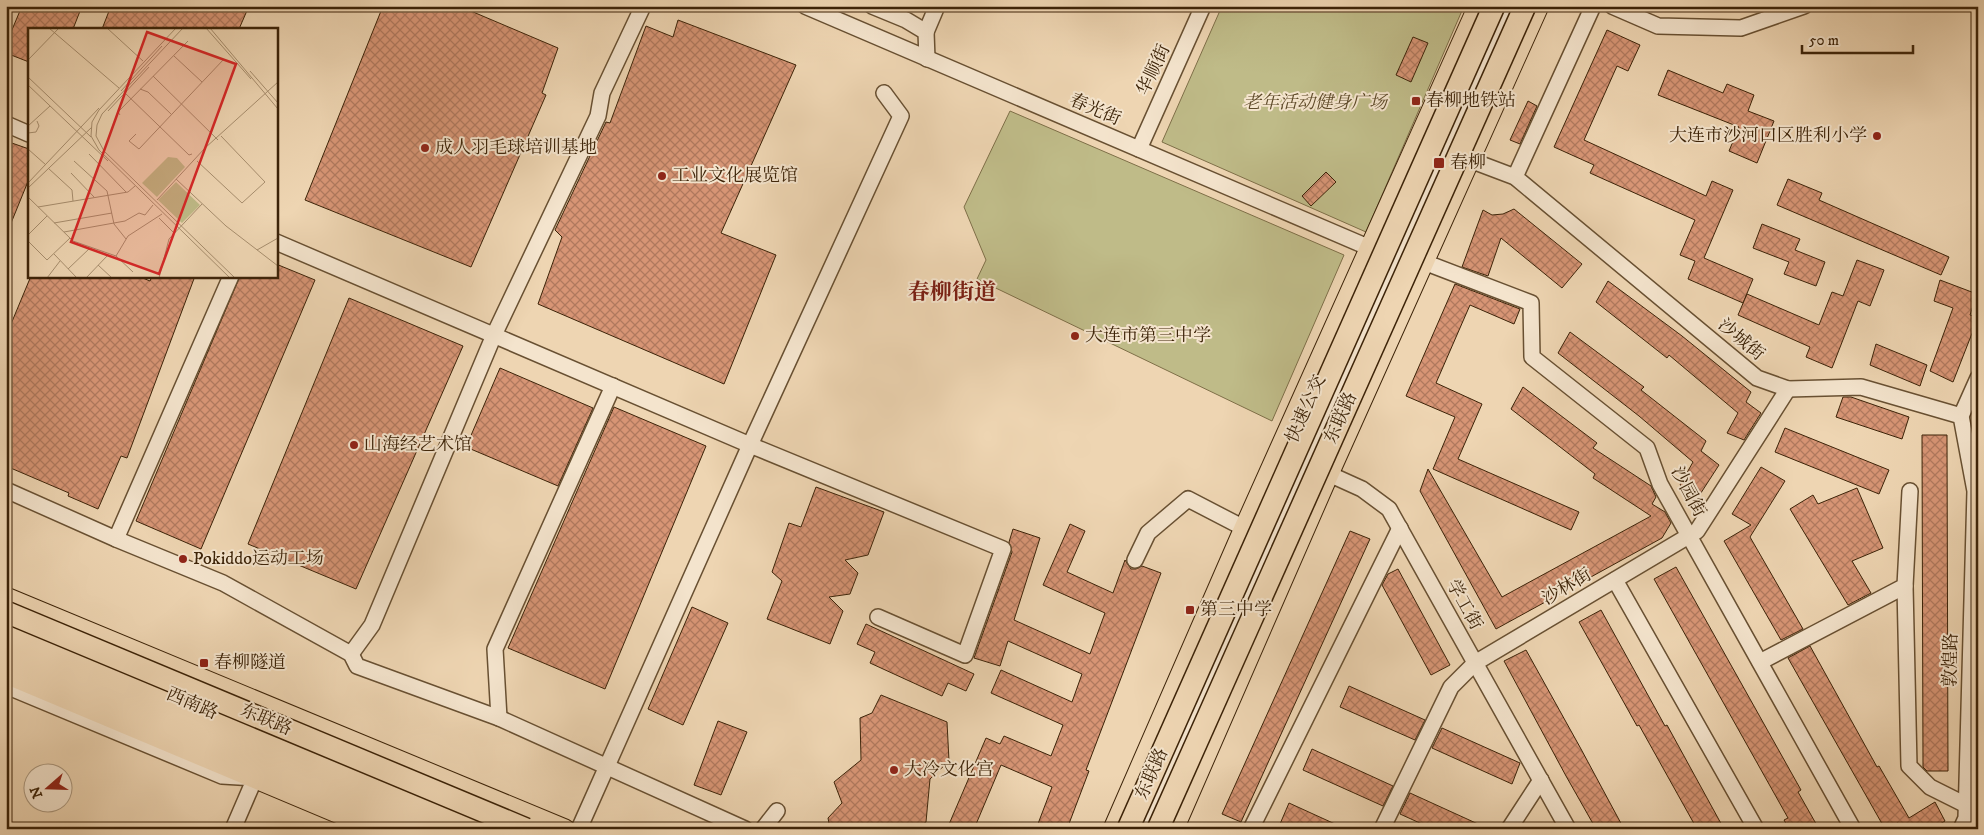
<svg xmlns="http://www.w3.org/2000/svg" width="1984" height="835" font-family="'IM FELL DW Pica','Noto Serif SC',serif">
  <style>
    .park { fill: #bfbb88; stroke: #7e6f48 }
    .building { fill: url(#building-cross-hatch); stroke: #3c2308 }
    .lines { fill: none; stroke-linecap: round; stroke-linejoin: round }
    .minor-casing { stroke: #685032; stroke-width: 18 }
    .major-casing { stroke: #3c2308; stroke-width: 21 }
    .highway-casing { stroke: #3c2308; stroke-width: 24 }
    .minor { stroke: #f4e4cd; stroke-width: 15 }
    .major { stroke: #eed5b2; stroke-width: 19 }
    .highway { stroke: #eed5b2; stroke-width: 21 }
    .highway-bridge-casing { stroke: #3c2308; stroke-width: 24; stroke-linecap: butt }
    .highway-bridge { stroke: #eed5b2; stroke-width: 21 }
    .poi-dot { fill: #8f2418; stroke: #f4e4cd; stroke-width: 2 }
    .labels { text-anchor: middle; dominant-baseline: central; stroke-width: 4; stroke-linejoin: round; paint-order: stroke }
    .street-label { font-size: 18px; fill: #3c2308; stroke: #f4e4cd }
    .poi-label { font-size: 18px; fill: #3c2308; stroke: #f4e4cd; text-anchor: start }
    .park-label { font-size: 18px; font-style: italic; fill: #5d4928; stroke: #f4e4cd }
    .district-label { font-size: 22px; font-weight: bold; fill: #7a1f14; stroke: #f4e4cd }
    .inset-road { fill: none; stroke: #a78e6e; stroke-width: 1 }
    .view { fill: #d62828; fill-opacity: 0.15; stroke: #d62828; stroke-width: 2.5 }
    .inset-edge { fill: none; stroke: #3c2308; stroke-width: 2.5 }
  </style>
  <defs>
    <pattern id="building-cross-hatch" width="8" height="8" patternUnits="userSpaceOnUse" patternTransform="scale(1.25)"><rect width="8" height="8" fill="#d79575"/><path d="M0 0l8 8M0 8l8-8" fill="none" stroke="#b0795e"/></pattern>
  </defs>
  <rect width="100%" height="100%" fill="#eed5b2"/>
  <filter id="stains"><feTurbulence type="fractalNoise" baseFrequency=".004" numOctaves="4"/><feColorMatrix values="0 0 0 0 .2 0 0 0 0 .09 0 0 0 0 .02 0 0 0 .5 -.17"/></filter>
  <radialGradient id="worn" r=".72"><stop offset=".6" stop-color="#630" stop-opacity="0"/><stop offset="1" stop-color="#630" stop-opacity=".3"/></radialGradient>
  <g class="park">
    <polygon points="1222,6 1464,6 1366,232 1162,142"/>
    <polygon points="1010,111 1344,255 1272,421 977,279 986,260 964,207"/>
  </g>
  <g class="building">
    <polygon points="22,6 82,6 73,29 29,29 29,62 6,53 6,44"/>
    <polygon points="111,6 249,6 239,29 102,29"/>
    <polygon points="383,6 459,6 558,48 542,93 546,95 471,267 305,200"/>
    <polygon points="678,20 796,65 721,233 776,255 724,384 538,304 562,237 555,230 606,122 610,123 646,26 673,37"/>
    <polygon points="1607,30 1640,45 1628,71 1617,66 1584,140 1706,196 1712,181 1733,190 1704,258 1753,279 1743,303 1688,279 1695,261 1680,255 1695,220 1590,173 1594,165 1554,147"/>
    <polygon points="1413,37 1428,43 1411,82 1396,75"/>
    <polygon points="1668,70 1723,93 1727,84 1754,95 1748,111 1774,121 1757,163 1729,151 1739,127 1658,95"/>
    <polygon points="1528,101 1537,106 1520,144 1510,140"/>
    <polygon points="6,141 29,149 29,179 7,233"/>
    <polygon points="1326,172 1336,182 1311,206 1302,196"/>
    <polygon points="1788,179 1822,193 1819,200 1949,257 1941,275 1777,205"/>
    <polygon points="1514,209 1582,264 1562,288 1501,238 1488,276 1462,267 1483,210 1492,215 1503,214"/>
    <polygon points="1762,224 1800,239 1795,250 1825,262 1816,286 1784,274 1789,262 1753,248"/>
    <polygon points="1857,260 1884,270 1870,306 1858,301 1832,368 1806,357 1810,347 1738,315 1747,294 1819,325 1832,292 1843,296"/>
    <polygon points="276,264 315,280 201,549 136,521 240,276 276,276"/>
    <polygon points="31,276 138,276 150,281 152,276 195,276 127,458 121,456 98,509 68,496 69,493 6,466 6,336"/>
    <polygon points="1940,280 1977,294 1970,315 1978,318 1953,382 1930,371 1953,308 1934,301"/>
    <polygon points="1608,281 1682,336 1751,392 1746,402 1761,413 1744,440 1727,433 1738,413 1669,355 1667,358 1596,302"/>
    <polygon points="1455,284 1520,309 1514,324 1470,305 1436,383 1482,404 1458,459 1579,512 1571,530 1433,469 1455,417 1406,396"/>
    <polygon points="349,298 463,346 356,589 248,544"/>
    <polygon points="1570,332 1644,387 1641,390 1706,441 1701,451 1719,465 1697,499 1680,485 1693,462 1639,416 1558,353"/>
    <polygon points="1876,344 1927,365 1920,386 1870,365"/>
    <polygon points="500,368 593,408 558,486 466,447"/>
    <polygon points="1523,387 1597,443 1593,448 1651,486 1656,497 1652,504 1665,512 1671,523 1662,538 1496,629 1420,491 1428,469 1502,597 1651,516 1593,478 1595,474 1511,409"/>
    <polygon points="1843,397 1851,397 1909,417 1902,439 1836,417"/>
    <polygon points="614,407 706,446 605,689 508,648"/>
    <polygon points="1785,428 1889,470 1879,494 1775,452"/>
    <polygon points="1922,435 1947,435 1948,771 1927,771 1923,767"/>
    <polygon points="1761,467 1785,481 1750,537 1803,629 1781,640 1724,541 1751,525 1732,514"/>
    <polygon points="816,487 884,512 868,555 845,560 858,573 850,594 829,597 843,611 830,644 767,619 782,581 772,572 789,523 801,527"/>
    <polygon points="1857,488 1883,548 1852,561 1871,593 1848,605 1790,509 1813,495 1818,504"/>
    <polygon points="1070,524 1085,531 1067,572 1113,593 1125,560 1131,569 1136,569 1142,566 1161,573 1086,770 1089,771 1067,829 1036,829 1052,787 1001,765 974,829 947,829 986,738 1000,744 1004,736 1051,756 1063,725 991,693 1001,670 1072,702 1082,674 1008,641 1000,666 974,658 1012,552 1009,542 1013,529 1040,538 1014,620 1090,654 1105,613 1043,585"/>
    <polygon points="1350,531 1370,539 1241,822 1222,814"/>
    <polygon points="1676,567 1801,790 1798,792 1819,829 1789,829 1784,820 1788,818 1654,579"/>
    <polygon points="1398,569 1450,665 1431,675 1382,585 1388,574"/>
    <polygon points="692,607 728,623 683,725 648,709"/>
    <polygon points="1601,610 1665,726 1667,725 1724,829 1697,829 1639,725 1637,726 1579,622"/>
    <polygon points="866,624 974,674 966,691 948,683 942,696 870,663 875,652 857,644"/>
    <polygon points="1810,646 1877,767 1879,766 1909,818 1935,802 1945,821 1932,829 1889,829 1898,823 1885,829 1788,658"/>
    <polygon points="1526,650 1581,749 1624,829 1596,829 1566,776 1504,661"/>
    <polygon points="1349,686 1425,720 1415,740 1340,707"/>
    <polygon points="881,695 947,722 949,761 930,779 926,822 915,829 830,829 828,818 842,803 834,782 861,760 860,718 872,713"/>
    <polygon points="718,721 747,732 721,795 694,785"/>
    <polygon points="1442,728 1520,763 1512,784 1432,748"/>
    <polygon points="1312,749 1393,786 1383,806 1303,770"/>
    <polygon points="1410,793 1489,829 1433,829 1400,814"/>
    <polygon points="1289,803 1346,829 1291,829 1280,824"/>
  </g>
  <g class="lines">
    <g class="minor-casing">
      <g id="minor">
        <polyline points="805,6 1370,248"/>
        <polyline points="872,6 906,20 926,32 927,59"/>
        <polyline points="1612,6 1658,26 1741,28 1804,6"/>
        <polyline points="926,32 937,6"/>
        <polyline points="6,124 29,134"/>
        <polyline points="1139,149 1203,6"/>
        <polyline points="1470,160 1515,177 1757,378 1788,389 1861,387 1961,416 1975,491 1966,818 1961,829"/>
        <polyline points="1515,177 1593,6"/>
        <polyline points="276,242 750,445 1003,549 965,655 878,617"/>
        <polyline points="1424,262 1531,303 1532,357 1647,448 1660,484 1853,829"/>
        <polyline points="1961,416 1978,378"/>
        <polyline points="1320,470 1362,489 1389,509 1568,829"/>
        <polyline points="6,490 116,539 223,583 351,654 357,666 499,718 745,829"/>
        <polyline points="116,539 231,276"/>
        <polyline points="1135,560 1148,533 1188,499 1244,528"/>
        <polyline points="1615,580 1756,829"/>
        <polyline points="1905,586 1909,766 1930,787 1966,805"/>
        <polyline points="351,654 372,625 494,335 598,116 602,93 643,6"/>
        <polyline points="1760,662 1905,586 1910,491"/>
        <polyline points="6,686 222,776 255,778 233,829"/>
        <polyline points="499,718 495,649 613,386"/>
        <polyline points="579,829 750,445 901,116 884,93"/>
        <polyline points="763,829 777,811"/>
        <polyline points="1143,829 1303,461 1506,6"/>
        <polyline points="1251,829 1400,528"/>
        <polyline points="1382,829 1451,687 1475,663 1697,531 1788,389"/>
        <polyline points="1509,829 1541,780"/>
      </g>
    </g>
    <g class="major-casing">
      <g id="major">
        <polyline points="6,597 565,829"/>
        <polyline points="6,627 489,829"/>
        <polyline points="6,642 451,829"/>
        <polyline points="6,674 375,829"/>
        <polyline points="1113,829 1244,528 1478,6"/>
        <polyline points="1174,829 1329,474 1539,6"/>
      </g>
    </g>
    <g class="highway-casing">
      <polyline id="highway" points="6,657 413,829"/>
    </g>
    <use href="#minor" class="minor"/>
    <use href="#major" class="major"/>
    <use href="#highway" class="highway"/>
    <g class="highway-bridge-casing">
      <g id="highway-bridge">
        <polyline points="6,612 526,829"/>
        <polyline points="1128,829 1494,6"/>
        <polyline points="1158,829 1525,6"/>
      </g>
    </g>
    <use href="#highway-bridge" class="highway-bridge"/>
  </g>
  <g class="poi-dot">
    <rect x="1411" y="96" width="10" height="10" rx="2.5"/>
    <circle cx="1877" cy="136" r="5"/>
    <circle cx="425" cy="148" r="5"/>
    <rect x="1433" y="157" width="12" height="12" rx="2.5"/>
    <circle cx="662" cy="176" r="5"/>
    <circle cx="1075" cy="336" r="5"/>
    <circle cx="354" cy="445" r="5"/>
    <circle cx="183" cy="559" r="5"/>
    <rect x="1185" y="605" width="10" height="10" rx="2.5"/>
    <rect x="199" y="658" width="10" height="10" rx="2.5"/>
    <circle cx="894" cy="770" r="5"/>
  </g>
  <g class="labels">
    <g class="street-label">
      <text transform="translate(1154 70) rotate(-65)">华顺街</text>
      <text transform="translate(1095 110) rotate(23)">春光街</text>
      <text transform="translate(1741 340) rotate(40)">沙城街</text>
      <text transform="translate(1306 409) rotate(-66)">快速公交</text>
      <text transform="translate(1341 418) rotate(-66)">东联路</text>
      <text transform="translate(1688 492) rotate(62)">沙园街</text>
      <text transform="translate(1567 587) rotate(-31)">沙林街</text>
      <text transform="translate(1464 605) rotate(61)">学工街</text>
      <text transform="translate(1951 660) rotate(-89)">敦煌路</text>
      <text transform="translate(192 704) rotate(23)">西南路</text>
      <text transform="translate(266 720) rotate(23)">东联路</text>
      <text transform="translate(1152 774) rotate(-66)">东联路</text>
    </g>
    <g class="poi-label">
      <text x="1426" y="101">春柳地铁站</text>
      <text x="1867" y="136" text-anchor="end">大连市沙河口区胜利小学</text>
      <text x="435" y="148">成人羽毛球培训基地</text>
      <text x="1450" y="163">春柳</text>
      <text x="672" y="176">工业文化展览馆</text>
      <text x="1085" y="336">大连市第三中学</text>
      <text x="364" y="445">山海经艺术馆</text>
      <text x="193" y="559">Pokiddo运动工场</text>
      <text x="1200" y="610">第三中学</text>
      <text x="214" y="663">春柳隧道</text>
      <text x="904" y="770">大冷文化宫</text>
    </g>
    <g class="park-label">
      <text x="1315" y="103">老年活动健身广场</text>
    </g>
    <g class="district-label">
      <text x="952" y="292">春柳街道</text>
    </g>
  </g>
  <g transform="translate(28 28)">
    <rect width="250" height="250" fill="#eed5b2"/>
    <path d="M140,129l9,1 8,9 -28,30 -15,-14zM148,154l24,23 -18,18 -24,-23z" fill="#bfbb88"/>
    <path class="inset-road" d="M21,0l70,60M79,0l36,33M148,0l-77,82 -7,12 -1,14 8,14 131,128M155,0l-81,86 -5,11 -1,11 8,15 131,127M178,0l45,51M182,0l68,81M146,28l28,26M0,32l31,-32M222,43l28,32M125,48l65,64M0,49l63,60M0,57l80,76M112,61l8,3 23,22M93,63l41,-45M97,65l64,62 3,-1M80,83l41,-44M92,87l-2,-3 70,-71M0,98l22,-20M0,105l8,-1 3,-6 -2,-5M108,106l-7,7 10,8 85,-90M0,121l18,16M61,126l37,38M46,133l33,30 7,33 12,15M169,133l45,42 23,-21 -44,-46M20,140l24,22 1,11M43,145l23,24M148,151l50,47 52,40M0,155l71,-75M0,160l64,-61M0,169l45,44 43,15 12,-20 34,-22M129,172l48,-52 73,-66M10,179l90,-15 7,-6M131,190l15,15M26,195l58,-10M36,204l61,-11 14,-8 6,2 8,-10M0,207l19,-19M0,213l19,19 23,-22M229,222l21,-12M26,226l23,24M88,228l17,16M70,237l14,13M40,241l22,-21M19,250l13,-17M58,250l22,-23M131,250l10,-39 33,-35"/>
    <path class="view" d="M119,4l89,32 -77,210 -88,-32z"/>
    <rect width="250" height="250" class="inset-edge"/>
  </g>
  <rect width="1984" height="835" fill="none" stroke="#eed5b2" stroke-width="25"/>
  <rect x="8" y="8" width="1969" height="820" fill="none" stroke="#3c2308" stroke-width="2.5"/>
  <rect x="12" y="12" width="1959" height="810" fill="none" stroke="#3c2308"/>
  <g transform="translate(48 788) rotate(250)"><circle r="24" fill="#f4e4cd" stroke="#aa977e"/>
  <path d="M0-4L9 19L0 12L-9 19Z" fill="#8f2418"/>
  <text y="-8" font-size="14" font-weight="bold" text-anchor="middle" fill="#3c2308">N</text>
  </g>
  <path d="M1802 45v8h111v-8" fill="none" stroke="#3c2308" stroke-width="2.5"/>
  <text x="1809" y="45" font-size="15" fill="#3c2308" stroke="#f4e4cd" stroke-width="4" paint-order="stroke">50 m</text>
  <rect width="100%" height="100%" filter="url(#stains)"/>
  <rect width="100%" height="100%" fill="url(#worn)"/>
</svg>
